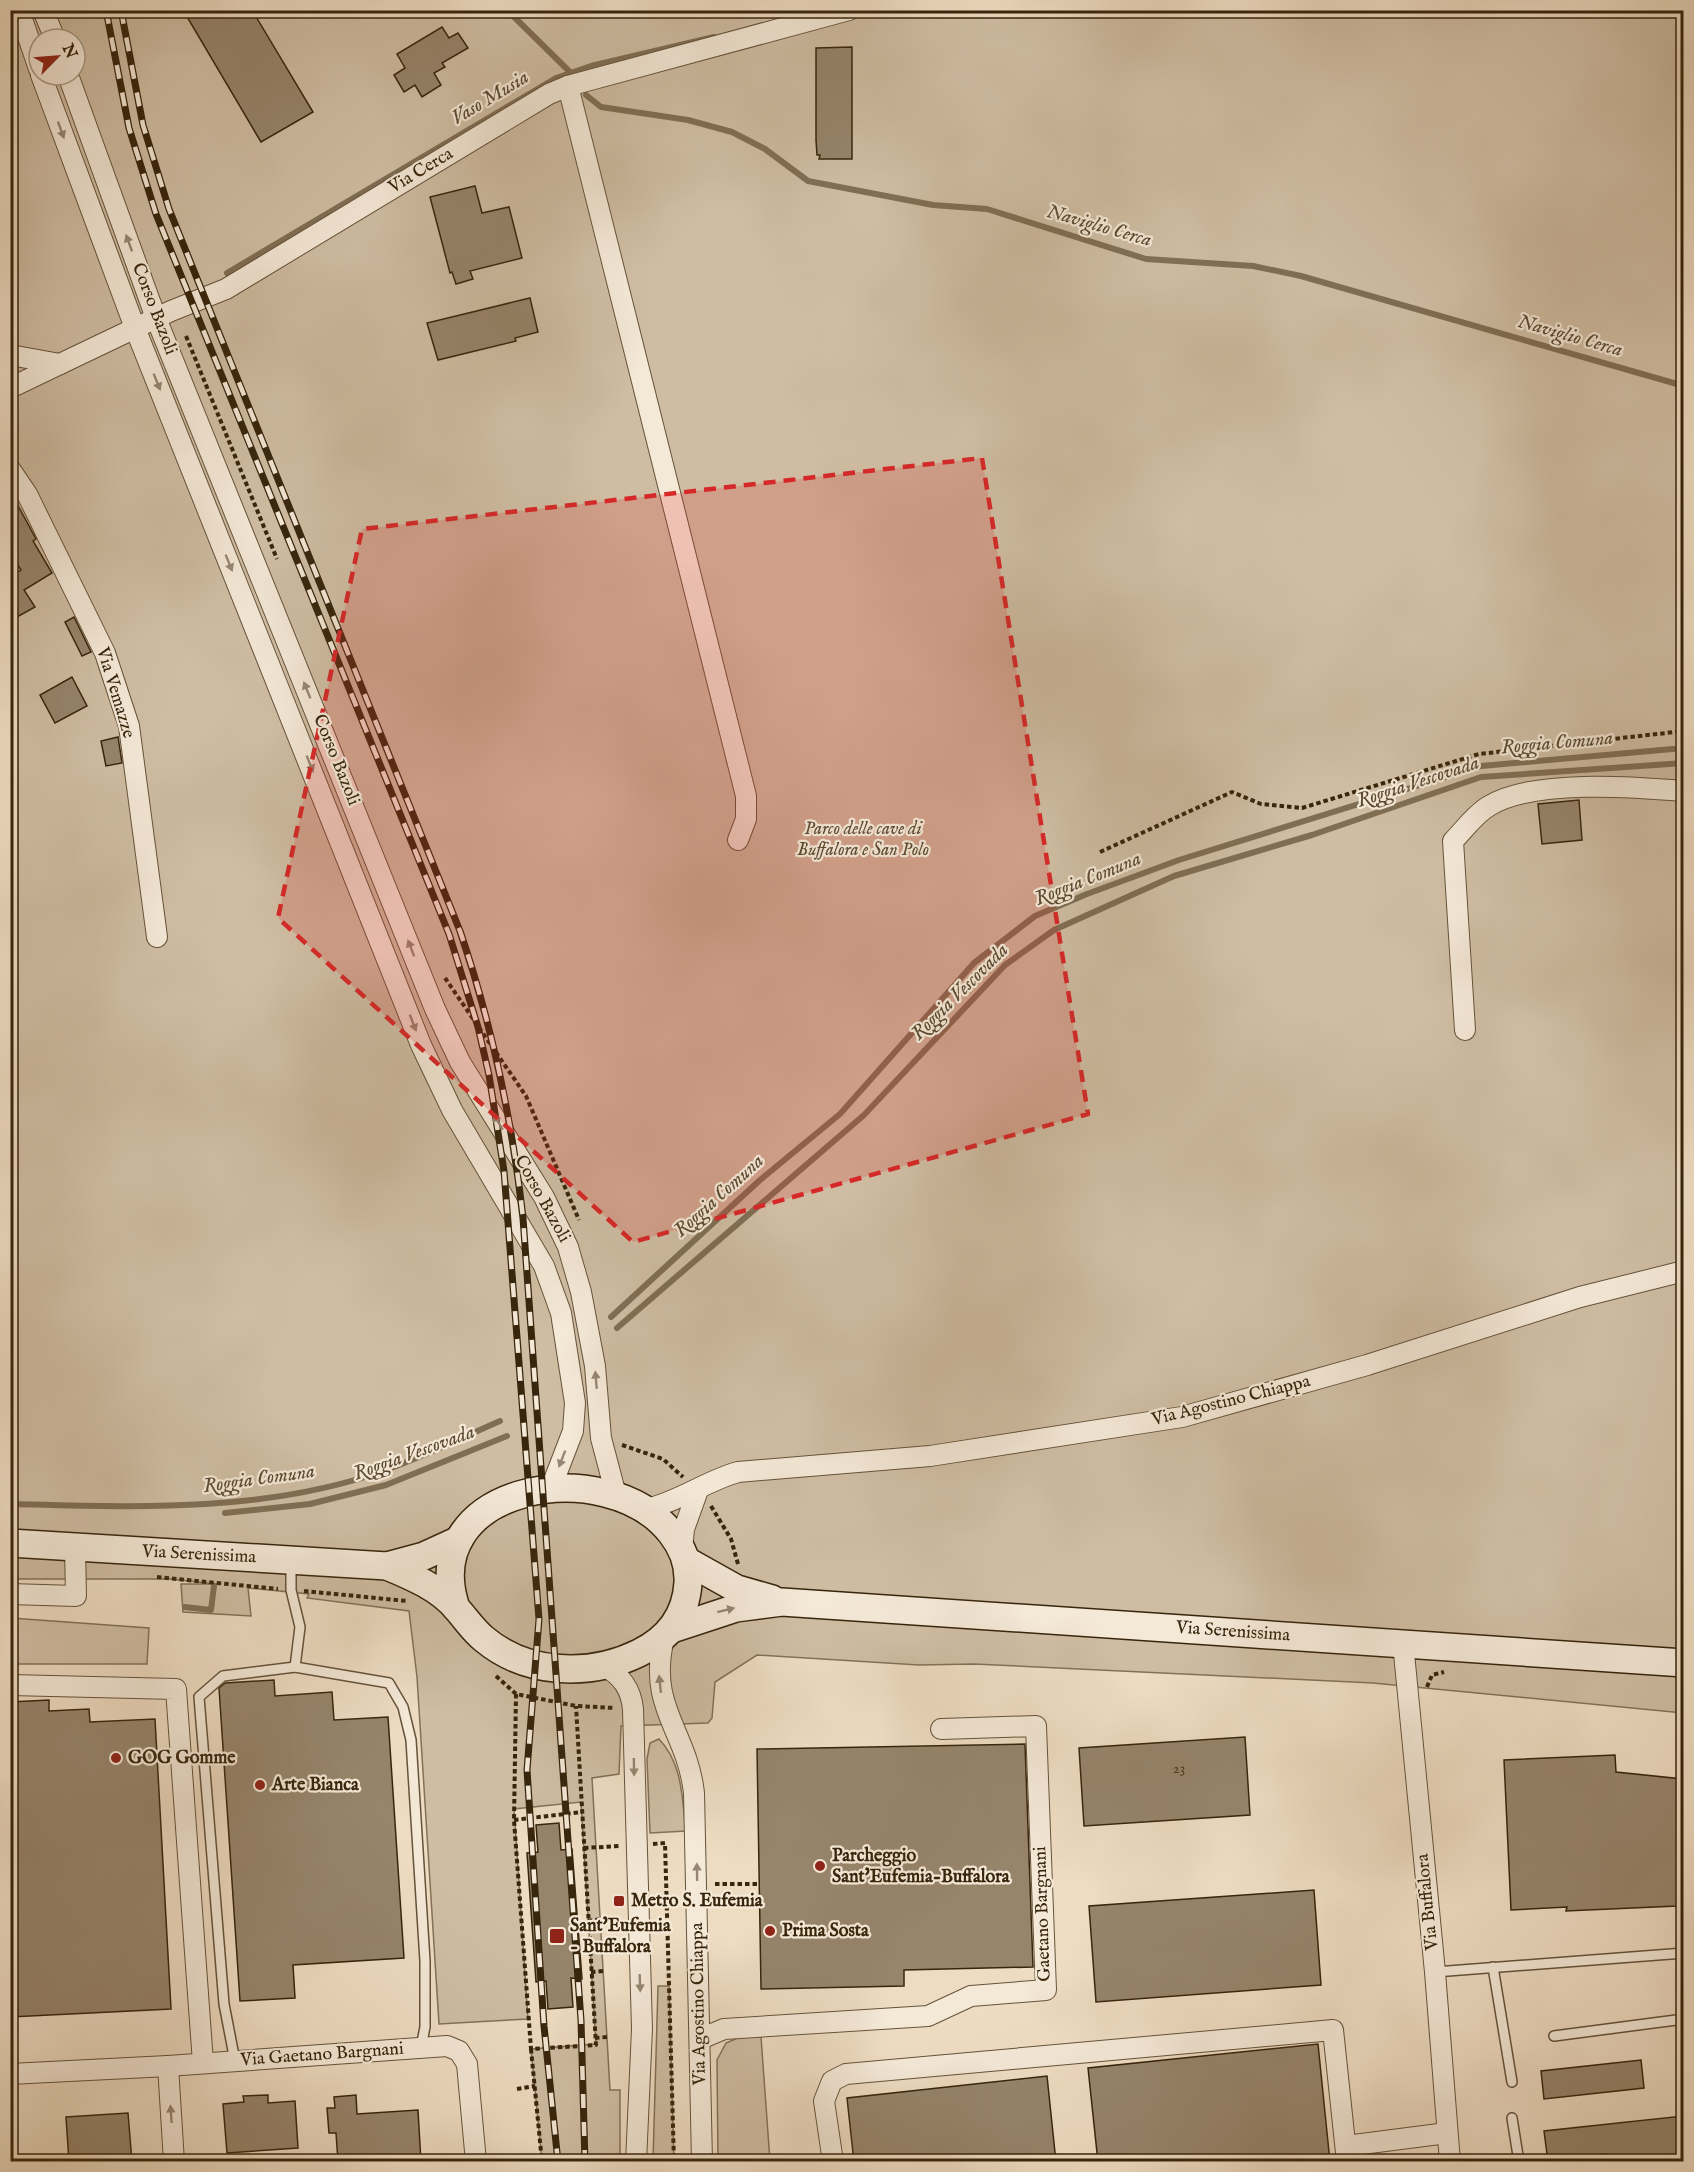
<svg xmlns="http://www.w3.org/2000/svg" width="1694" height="2172" font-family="'IM FELL English',serif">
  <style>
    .green { fill: #cfbda3; stroke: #837158; stroke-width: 1.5; fill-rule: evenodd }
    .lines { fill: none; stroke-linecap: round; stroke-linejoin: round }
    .stream { stroke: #806e54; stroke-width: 6 }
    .building { fill: #96846b; stroke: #37250c; stroke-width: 1.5 }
    .lane-casing { stroke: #65533a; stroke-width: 12 }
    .street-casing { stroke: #65533a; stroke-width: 22 }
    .secondary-casing { stroke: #37250c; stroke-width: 30 }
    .path { stroke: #37250c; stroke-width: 4; stroke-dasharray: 4.5 3; stroke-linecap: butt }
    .lane { stroke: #f4e8d7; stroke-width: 9 }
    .street { stroke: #f4e8d7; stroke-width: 20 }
    .secondary { stroke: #f4e8d7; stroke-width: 27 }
    .rail-casing { stroke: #37250c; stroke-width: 7 }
    .rail { stroke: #f4e8d7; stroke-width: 4.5; stroke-dasharray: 14; stroke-linecap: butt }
    .oneway { fill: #968672 }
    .marked { fill: #d62828; fill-opacity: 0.2; stroke: #d62828; stroke-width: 4.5; stroke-dasharray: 12 8; stroke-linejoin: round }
    .poi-dot { fill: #8f2418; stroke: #f4e8d7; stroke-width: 2 }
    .labels { text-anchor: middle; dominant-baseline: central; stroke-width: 4.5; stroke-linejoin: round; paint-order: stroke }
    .number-label { font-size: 15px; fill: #4f3d24 }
    .street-label { font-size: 18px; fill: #37250c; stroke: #f4e8d7 }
    .park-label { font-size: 18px; font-style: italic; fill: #5d4b32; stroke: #f4e8d7 }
    .poi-label { font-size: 18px; font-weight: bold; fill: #37250c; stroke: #f4e8d7; text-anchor: start }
    .water-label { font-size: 20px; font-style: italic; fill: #5b4930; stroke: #f4e8d7 }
  </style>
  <rect width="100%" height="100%" fill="#eedcc2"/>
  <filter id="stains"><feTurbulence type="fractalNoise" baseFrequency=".00333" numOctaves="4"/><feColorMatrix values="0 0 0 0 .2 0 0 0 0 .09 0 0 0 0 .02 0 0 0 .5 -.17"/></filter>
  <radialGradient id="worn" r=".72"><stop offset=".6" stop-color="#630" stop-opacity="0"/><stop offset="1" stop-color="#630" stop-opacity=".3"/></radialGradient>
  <g class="green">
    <path d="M825,10l4,9 48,-9 806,1v1702l-310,-30 -399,-19 -55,1 -162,-10 -42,27 -3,36 -4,5 -87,3 -2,48 -27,4 18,312h10v71h-78l-11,-112 65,-5 -15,-242 -67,7 14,210 -89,5 -22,-347 -8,-66 -102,-13 2,-4 -61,-6 3,28 -68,-4 -2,-28h37l-48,-5h-159l-1,-1568zM39,39h36v36h-36z"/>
    <polygon points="11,1618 149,1628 147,1664 11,1664"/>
    <path d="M659,1739c24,25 23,60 27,92l-36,2 -3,-74 3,-16z"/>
    <polygon points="658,1986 669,1986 674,2161 653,2161"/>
    <polygon points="740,2037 761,2037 770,2161 718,2161 717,2060 726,2043"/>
  </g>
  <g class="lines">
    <g class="stream">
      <polyline points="507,10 573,75"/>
      <polyline points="794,10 797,17 802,15"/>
      <polyline points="586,95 601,107 688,120 732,132 765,149 808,181 933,205 987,209 1146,259 1253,266 1301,276 1684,386"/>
      <polyline points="227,273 556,78 591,66 714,37"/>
      <polyline points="611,1317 760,1180 840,1114 974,963 1035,916 1087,894 1179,860 1481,766 1684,748"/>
      <polyline points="617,1328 864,1115 1005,965 1054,930 1174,876 1312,835 1481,777 1684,763"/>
      <path d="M10,1504c124,3 254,9 373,-33 40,-14 78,-33 117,-50"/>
      <polyline points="225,1513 310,1504 386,1485 507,1436"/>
      <polyline points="185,1607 211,1610 214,1586"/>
    </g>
  </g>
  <g class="building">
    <polygon points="183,10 252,10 313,112 261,142"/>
    <polygon points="442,27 449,38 458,33 468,48 442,63 445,67 434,73 441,85 422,97 415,85 404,92 394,75 405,68 397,54"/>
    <polygon points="852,47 852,159 819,159 820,155 817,155 816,140 816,48"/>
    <polygon points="475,186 482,213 509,207 522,258 470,271 473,279 456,284 452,272 450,273 430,197"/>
    <polygon points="530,298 538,332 515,338 516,341 438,360 427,323"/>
    <polygon points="10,491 36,539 33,541 52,573 24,590 35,607 17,617 10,606 10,566 15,574 21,570 10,551"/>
    <polygon points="74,617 91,652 82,656 65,622"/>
    <polygon points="72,677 87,706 55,723 40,695"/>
    <polygon points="118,737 122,763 106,766 101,741"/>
    <polygon points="1579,800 1582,840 1542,844 1538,804"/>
    <polygon points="274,1680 275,1696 332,1692 334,1720 388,1717 404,1958 293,1965 295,1998 240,2001 219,1688 225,1683"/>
    <polygon points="49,1700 49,1711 89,1709 90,1722 155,1719 171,2009 10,2017 10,1702"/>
    <polygon points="1245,1737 1250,1815 1084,1826 1079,1748"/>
    <polygon points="1025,1744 1033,1967 904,1970 904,1986 761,1989 757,1749"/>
    <polygon points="1615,1755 1616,1772 1683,1779 1683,1865 1677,1906 1566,1911 1567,1907 1511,1910 1504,1760"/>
    <polygon points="559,1823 561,1850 572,1849 582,1979 571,1978 573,2007 548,2009 546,1981 536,1982 527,1853 538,1852 536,1825"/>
    <polygon points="1314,1890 1321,1985 1096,2002 1089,1906"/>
    <polygon points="1318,2044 1330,2162 1098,2162 1088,2068"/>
    <polygon points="1641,2060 1644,2088 1544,2099 1541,2071"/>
    <polygon points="1047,2076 1056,2162 854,2162 847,2098"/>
    <polygon points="268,2095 268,2103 295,2101 298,2148 227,2153 223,2104 244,2102 243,2096"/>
    <polygon points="356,2095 357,2114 418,2110 421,2162 338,2162 336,2133 329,2133 327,2108 335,2108 334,2097"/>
    <polygon points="128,2113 132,2162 69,2162 66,2117"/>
    <polygon points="1683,2116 1683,2162 1607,2162 1606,2154 1575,2157 1576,2162 1548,2162 1544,2131"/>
  </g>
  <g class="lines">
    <g class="lane-casing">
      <g id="lane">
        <polyline points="291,1563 291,1590 300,1627 295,1667 389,1683 403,1707 411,1740 425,1961 425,2027 421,2047"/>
        <polyline points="1493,1967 1512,2082"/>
        <polyline points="1435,1972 1684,1953"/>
        <polyline points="1554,2036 1684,2019"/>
        <polyline points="235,2061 224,2004 199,1697 223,1676 295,1667"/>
        <polyline points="1512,2118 1519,2162"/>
      </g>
    </g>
    <g class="street-casing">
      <g id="street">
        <polyline points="19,10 39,69"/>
        <polyline points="43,10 55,39"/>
        <polyline points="41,75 135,328 421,1045 452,1110 544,1266 561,1313 575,1403 573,1431 551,1488"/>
        <polyline points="68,75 156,318 435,1009 460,1062 544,1197 568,1247 581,1292 595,1366 601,1438 616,1495"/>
        <polyline points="568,86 746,796 746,819 738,840"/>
        <polyline points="10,355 60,364 171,311 226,289 549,94 568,86 849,10"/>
        <polyline points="10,388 60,364"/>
        <polyline points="10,469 27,494 105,653 129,726 157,937"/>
        <path d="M1465,1030l-12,-189c11,-11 22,-27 36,-35 43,-27 145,-19 195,-15"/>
        <path d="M647,1509c33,-8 59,-28 91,-37l192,-16 252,-39 185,-52 213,-68 104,-26"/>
        <polyline points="682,1550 684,1529 698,1490"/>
        <polyline points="10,1594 76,1596 75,1548"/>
        <path d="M664,1638c-17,70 23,92 30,155l8,369"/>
        <polyline points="1403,1643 1435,1972 1450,2162"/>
        <path d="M604,1666c18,10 27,23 29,43l9,320 -6,133"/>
        <polyline points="10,1685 176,1689 203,2063"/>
        <polyline points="700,2039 724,2029 928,2016 971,1996 1046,1990 1036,1726 941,1729"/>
        <polyline points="168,2066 174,2162"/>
        <polyline points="10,2074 168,2066 447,2046 459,2051 467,2064 476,2162"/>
        <polyline points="1346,2146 1447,2133"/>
        <polyline points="833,2162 824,2101 832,2081 846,2074 1333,2030 1347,2162"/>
      </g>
    </g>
    <g class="secondary-casing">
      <g id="secondary">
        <polyline points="10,1543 387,1566 424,1556 459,1540"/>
        <polyline points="687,1561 737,1589 772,1599"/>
        <path d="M387,1566c24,10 53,22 70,43 9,10 16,21 27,30 43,36 106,38 155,14 29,-14 47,-37 49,-70 1,-19 -5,-35 -17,-50 -64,-82 -256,-48 -215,75"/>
        <polyline points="672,1629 736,1608 782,1602 1684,1663"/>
      </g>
    </g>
    <g class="path">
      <polyline points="75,42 83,63"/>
      <polyline points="186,336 277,559"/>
      <polyline points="1100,852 1232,792 1261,804 1302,808 1479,754 1684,731"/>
      <polyline points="445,978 526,1096 579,1220"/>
      <polyline points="622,1445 663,1459 683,1477"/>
      <polyline points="711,1506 731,1539 738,1564"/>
      <polyline points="157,1577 278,1589"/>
      <polyline points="304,1591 407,1601"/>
      <polyline points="496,1676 516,1694 576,1706 615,1708"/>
      <polyline points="1427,1687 1432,1675 1444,1672"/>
      <polyline points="516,1694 514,1820 531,2049 596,2045 576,1706"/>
      <polyline points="514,1820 582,1812"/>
      <polyline points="653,1844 665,1843 674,2162"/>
      <polyline points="584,1848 619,1846"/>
      <polyline points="715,1884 759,1884"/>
      <polyline points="588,1921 601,1919"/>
      <polyline points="591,1972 604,1971"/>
      <polyline points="595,2038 607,2037"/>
      <polyline points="531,2049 542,2162"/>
      <polyline points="517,2089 535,2086"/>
    </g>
    <use href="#lane" class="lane"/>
    <use href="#street" class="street"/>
    <use href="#secondary" class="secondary"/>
    <g class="rail-casing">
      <g id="rail">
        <polyline points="106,10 129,128 156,214 449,934 478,1027 489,1075 504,1171 539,1619 527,1770 544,2026 558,2162"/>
        <path d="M121,10l22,115 26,84 291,722c32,94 52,188 63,287l58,802 4,142"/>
      </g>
    </g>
    <use href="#rail" class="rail"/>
  </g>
  <defs><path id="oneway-solid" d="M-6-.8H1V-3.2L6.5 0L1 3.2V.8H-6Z" transform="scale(1.5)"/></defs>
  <g class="oneway">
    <use href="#oneway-solid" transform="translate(61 130) rotate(70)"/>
    <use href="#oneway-solid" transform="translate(129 243) rotate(-110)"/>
    <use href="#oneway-solid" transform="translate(157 382) rotate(68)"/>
    <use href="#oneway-solid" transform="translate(229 563) rotate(68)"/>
    <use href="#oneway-solid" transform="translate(307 690) rotate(-112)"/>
    <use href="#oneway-solid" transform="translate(310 764) rotate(68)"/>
    <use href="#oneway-solid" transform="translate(411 948) rotate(-111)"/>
    <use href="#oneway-solid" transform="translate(413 1023) rotate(69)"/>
    <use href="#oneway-solid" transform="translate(498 1122) rotate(-122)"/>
    <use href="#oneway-solid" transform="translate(596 1380) rotate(-95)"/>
    <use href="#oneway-solid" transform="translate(562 1459) rotate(111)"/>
    <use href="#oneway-solid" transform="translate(726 1610) rotate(-14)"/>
    <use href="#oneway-solid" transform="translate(660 1684) rotate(-96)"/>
    <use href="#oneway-solid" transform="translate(634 1767) rotate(89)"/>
    <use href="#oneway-solid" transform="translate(697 1872) rotate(-91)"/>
    <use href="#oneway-solid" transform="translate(640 1983) rotate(88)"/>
    <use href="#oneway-solid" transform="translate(171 2114) rotate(-94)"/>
  </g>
  <path class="marked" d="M982,458l106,656 -455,128 -355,-324 84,-389z"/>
  <g class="poi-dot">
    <circle cx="116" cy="1758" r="6"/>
    <circle cx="260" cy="1785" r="6"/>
    <circle cx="820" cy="1866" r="6"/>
    <rect x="613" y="1895" width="12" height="12" rx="3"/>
    <circle cx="770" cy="1931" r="6"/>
    <rect x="549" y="1928" width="16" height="16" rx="3"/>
  </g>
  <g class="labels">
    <g class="number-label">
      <text x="1179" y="1768">23</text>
    </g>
    <g class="street-label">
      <text transform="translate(421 171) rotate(-31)">Via Cerca</text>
      <text transform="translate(154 309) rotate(69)">Corso Bazoli</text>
      <text transform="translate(115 693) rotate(73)">Via Vemazze</text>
      <text transform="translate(336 760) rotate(68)">Corso Bazoli</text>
      <text transform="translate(542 1199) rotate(61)">Corso Bazoli</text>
      <text transform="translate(1231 1401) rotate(-14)">Via Agostino Chiappa</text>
      <text transform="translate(199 1555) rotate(3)">Via Serenissima</text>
      <text transform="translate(1233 1632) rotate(4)">Via Serenissima</text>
      <text transform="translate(1428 1902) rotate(-96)">Via Buffalora</text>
      <text transform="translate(1043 1914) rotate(-92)">Gaetano Bargnani</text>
      <text transform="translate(699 2004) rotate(-91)">Via Agostino Chiappa</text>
      <text transform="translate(322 2055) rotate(-4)">Via Gaetano Bargnani</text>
    </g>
    <g class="park-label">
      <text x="863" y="829">Parco delle cave di<tspan x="863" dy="21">Buffalora e San Polo</tspan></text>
    </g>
    <g class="poi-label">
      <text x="128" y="1758">GOG Gomme</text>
      <text x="272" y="1785">Arte Bianca</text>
      <text x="832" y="1856">Parcheggio<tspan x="832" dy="21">Sant'Eufemia-Buffalora</tspan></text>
      <text x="631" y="1901">Metro S. Eufemia</text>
      <text x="570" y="1926">Sant'Eufemia<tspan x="570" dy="21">- Buffalora</tspan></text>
      <text x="782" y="1931">Prima Sosta</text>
    </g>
    <g class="water-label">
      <text transform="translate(490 98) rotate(-31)">Vaso Musia</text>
      <text transform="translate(1099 226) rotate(16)">Naviglio Cerca</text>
      <text transform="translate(1570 336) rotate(16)">Naviglio Cerca</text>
      <text transform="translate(1557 743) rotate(-5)">Roggia Comuna</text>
      <text transform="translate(1418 782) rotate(-18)">Roggia Vescovada</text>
      <text transform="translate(1088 879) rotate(-22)">Roggia Comuna</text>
      <text transform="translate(960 992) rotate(-45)">Roggia Vescovada</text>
      <text transform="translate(719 1196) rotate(-42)">Roggia Comuna</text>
      <text transform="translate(414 1453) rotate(-20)">Roggia Vescovada</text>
      <text transform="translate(259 1479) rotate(-8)">Roggia Comuna</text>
    </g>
  </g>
  <rect width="1694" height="2172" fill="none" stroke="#eedcc2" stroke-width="36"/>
  <rect x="12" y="12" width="1670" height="2148" fill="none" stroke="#37250c" stroke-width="3"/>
  <rect x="18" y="18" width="1658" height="2136" fill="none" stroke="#37250c" stroke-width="1.5"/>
  <g transform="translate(57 57) rotate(65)"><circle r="28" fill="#f4e8d7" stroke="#a89a86" stroke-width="1.5"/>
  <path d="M0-4.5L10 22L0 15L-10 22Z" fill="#8f2418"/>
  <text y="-9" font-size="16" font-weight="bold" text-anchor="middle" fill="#37250c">N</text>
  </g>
  <rect width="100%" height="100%" filter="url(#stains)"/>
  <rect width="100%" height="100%" fill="url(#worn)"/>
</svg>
